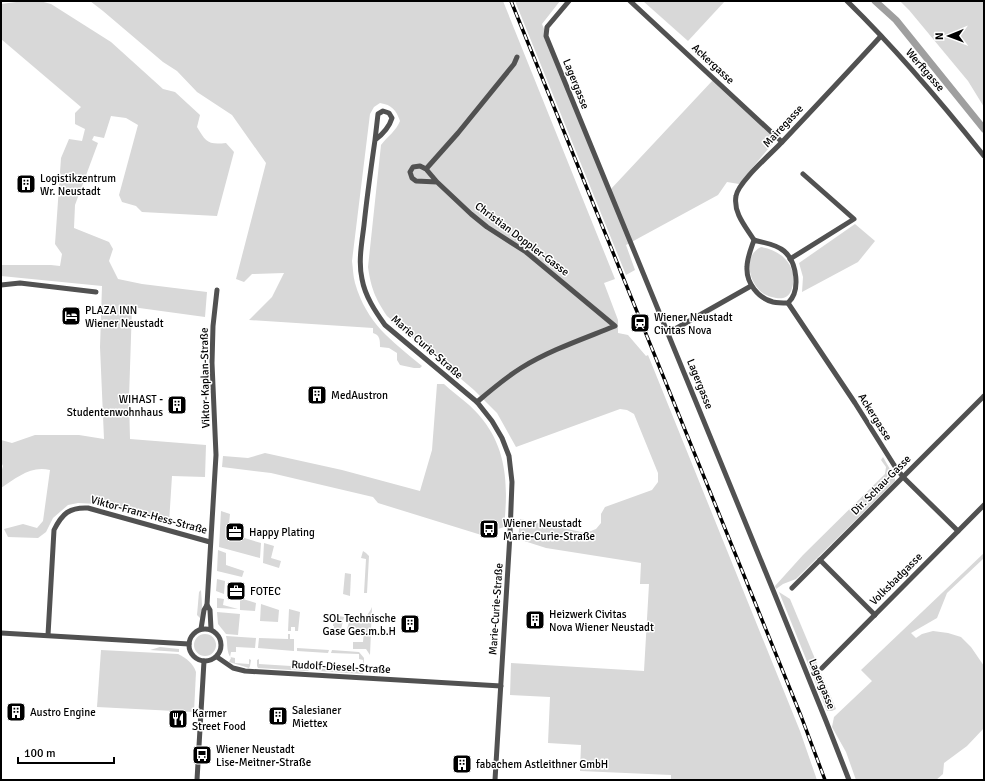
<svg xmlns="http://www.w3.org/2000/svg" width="985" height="781" font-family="Signika,sans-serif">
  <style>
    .green { fill: #d8d8d8 }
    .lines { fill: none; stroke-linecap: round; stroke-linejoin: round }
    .canal { stroke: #9f9f9f; stroke-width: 7 }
    .minor { stroke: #515151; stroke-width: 5 }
    .rail-casing { stroke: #000; stroke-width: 3.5 }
    .rail { stroke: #fff; stroke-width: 2; stroke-dasharray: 6; stroke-linecap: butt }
    .labels { text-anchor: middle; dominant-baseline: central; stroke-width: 3; stroke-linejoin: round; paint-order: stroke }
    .street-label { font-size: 11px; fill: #000; stroke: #fff }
    .poi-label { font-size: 11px; fill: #000; stroke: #fff; text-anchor: start }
  </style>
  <rect width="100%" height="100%" fill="#fff"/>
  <g class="green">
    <path d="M24,1h16l11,3 60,38 52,47 12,3 25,23 -3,12c9,15 11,18 29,16l8,9 -17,64 -75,-4 -6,-6 -14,-4 -3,-7 19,-70 -12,-7 -15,-2 -7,22 -10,-2 -2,4 6,3 -23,62 -1,23 35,14 4,7 -4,12 9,18 24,5 65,8 -2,25 -73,-10 -3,91 1,41 76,6 -1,32 -33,-1 -3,47 -71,-19 -20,-1 -10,2 -15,13 -7,14 -8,6 -30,-1 -4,-8 19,-5 14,4 6,-7 7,-51c-19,-5 -34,8 -49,18v-15l2,-7 -2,-4v-22l11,3 23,-8h44l25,4 -4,-92 2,-61 -101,-10v-11h50l9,1 2,-12 -7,-10 6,-86 8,-19 13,2 3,-12 -10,-5v-11l6,-6 -80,-68v-35z"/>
    <path d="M90,1h413l112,278 -11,4 14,37v13l10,2 18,21 2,-1 152,376 17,49h-146v-5l-91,-4 1,-26 -33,-2 2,-46 -40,-2 1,-32 133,8 5,-87h-9l1,-21 -95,-15 -28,-9 2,-20 66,14 10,-4 5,-6v-9l4,-7 47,-17 6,-8v-9l-24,-59 -7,-4 -7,-1 -104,38 -19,-34 -23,-23 -87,-74c-12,-18 -16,-28 -19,-49l13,-122c7,-9 15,-14 19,-24 -4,-11 -8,-16 -20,-18l-6,4 -4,7 -18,147c1,7 1,15 3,22 12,41 36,57 67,83l-2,2h-6l-14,-3 -3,-5v-7l-8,-5 -9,-1c0,-7 0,-12 -7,-14v-5l-124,-8 23,-23 12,-24 -32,1 -8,8 -8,-3 30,-116 -34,-48 -35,-23 -20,-21 -14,-9 -60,-51z"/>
    <polygon points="515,1 560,1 542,24 610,190 713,80 778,137 739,184 727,182 718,195 626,245 635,270 626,275"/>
    <polygon points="643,1 725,1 688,41"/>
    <polygon points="900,1 984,1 984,107 968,81 909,10"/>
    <polygon points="855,224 875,241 858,262 802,292 803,277 799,263"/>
    <path d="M761,247c22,3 39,22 30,44 -3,7 -9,8 -15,7 -4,-1 -9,-2 -12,-4 -15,-10 -22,-38 -3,-47z"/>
    <path d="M437,384h7c13,12 29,22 39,36 25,32 25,69 21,107l-6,2 -7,9 -113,-35 -5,-6 -102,-24 -49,-6 1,-11 25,2 17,-5 77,17 78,21 12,-41z"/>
    <polygon points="883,457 895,478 895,481 796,579 783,584 776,589 775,586 803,555 885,474 886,467 881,460"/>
    <polygon points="221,511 230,514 228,533 261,543 260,558 219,547"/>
    <polygon points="264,543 274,546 271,558 281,561 279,568 263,563"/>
    <polygon points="218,550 226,553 226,565 244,571 242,577 217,571"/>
    <polygon points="363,551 366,553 369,556 367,593 364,593 366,559 361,558"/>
    <polygon points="984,553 984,558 947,593 937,618 911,633 916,638 922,634 933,631 948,633 961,637 971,647 984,666 984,728 967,746 944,763 943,774 936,780 856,780 846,752 832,727 834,717 872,681 861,670"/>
    <polygon points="345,573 351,574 350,596 343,594"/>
    <polygon points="217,579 225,581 224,594 216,591"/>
    <polygon points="201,590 202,605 201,619 197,615 199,592"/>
    <polygon points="779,592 790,599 831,697 836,709 832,711 827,711"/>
    <polygon points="217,598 224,599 223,605 238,609 217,608"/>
    <polygon points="240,598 256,603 255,611 240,610"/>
    <polygon points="261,604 279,610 278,622 260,621"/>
    <path d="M372,607l-2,48 -4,-6h-13v-7h10l1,-11 -17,-2 3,-10 12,4c3,-7 8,-10 10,-16z"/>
    <polygon points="289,609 300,612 298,631 295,631 295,627 291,627 291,631 288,631"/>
    <polygon points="217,612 240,614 238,635 226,634 218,624"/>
    <polygon points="334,615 344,617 341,629 334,629 334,626 333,626"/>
    <circle cx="205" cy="645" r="11"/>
    <polygon points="288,634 290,634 290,639 294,639 294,651 258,648 259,638 288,639"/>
    <path d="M226,636l30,2 -1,10 -19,-1v5h-5l-1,5 5,1v5l14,1v-5l2,1 -1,6 -1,2 -20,-6 2,-4c-5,-6 -3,-15 -5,-22z"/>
    <polygon points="160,647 179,649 179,652 150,650"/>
    <polygon points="297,648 329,650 328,653 297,651"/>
    <path d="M101,650l77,4c8,4 15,9 18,18l-2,40 -97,-5z"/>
    <polygon points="332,650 359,652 364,658 363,674 317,671 316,665 318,663 318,668 358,670 359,665 363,665 363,660 359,659 359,654 331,653"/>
    <polygon points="259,659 259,664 307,667 308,662 310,664 309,670 308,671 258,668 257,666 257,660"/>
  </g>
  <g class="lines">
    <polyline class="canal" points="875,1 896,20 984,129"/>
    <g class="minor">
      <polyline points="569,1 547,27 546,36 773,590 826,721 849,780"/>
      <polyline points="630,1 782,142"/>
      <path d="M847,1c49,48 94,101 137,155"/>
      <path d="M375,140l3,-26 5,-3 6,2 3,5c-3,10 -9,16 -17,22 -4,28 -8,56 -11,85 -2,17 -6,36 -2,54 3,17 13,32 23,46l92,77 15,19 10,17 7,18 3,26 -2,52 -15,246"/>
      <polyline points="426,169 458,133 514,64 517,57"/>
      <path d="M437,182l-21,-1 -4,-3 -2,-6 3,-5 7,-1 6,3 11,13 34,32 16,13 39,25 89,74c-32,13 -65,24 -94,42 -16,10 -30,22 -44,34"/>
      <path d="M754,240c-8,-13 -21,-27 -18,-44 2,-14 36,-43 47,-55 33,-35 66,-70 98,-105"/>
      <path d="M754,240c10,3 22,4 30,11 13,11 17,40 4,52 -5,0 -10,0 -15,-1 -15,-4 -27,-19 -26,-35 0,-9 4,-18 7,-27z"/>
      <polyline points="790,259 854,219 803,174"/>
      <polyline points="1,285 20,283 96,292"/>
      <polyline points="788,303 855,403 894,465 903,477 958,531"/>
      <polyline points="668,333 751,286"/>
      <polyline points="820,560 875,615"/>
      <polyline points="792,588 984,396"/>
      <polyline points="207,605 210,610 211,629"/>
      <circle cx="205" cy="645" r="16"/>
      <polyline points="201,629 204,610 207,605 216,455 212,363 213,326 217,290"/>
      <polyline points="1,633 189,644"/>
      <path d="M48,635l6,-105c8,-16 15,-23 34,-22l122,34"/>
      <polyline points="217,657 233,668 245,671 501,686"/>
      <polyline points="822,668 984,505"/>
      <polyline points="197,780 204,661"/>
    </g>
    <g class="rail-casing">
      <polyline id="rail" points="511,1 801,716 825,780"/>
    </g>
    <use href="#rail" class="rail"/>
  </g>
  <defs>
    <g id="building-square" transform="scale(1)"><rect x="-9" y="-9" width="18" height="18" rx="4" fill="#000" stroke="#fff"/><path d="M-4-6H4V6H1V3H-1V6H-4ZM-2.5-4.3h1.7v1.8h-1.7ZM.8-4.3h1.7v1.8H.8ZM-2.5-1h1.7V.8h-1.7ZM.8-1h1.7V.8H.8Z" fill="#fff"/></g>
    <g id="hotel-square" transform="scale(1)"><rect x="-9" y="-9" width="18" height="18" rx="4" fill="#000" stroke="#fff"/><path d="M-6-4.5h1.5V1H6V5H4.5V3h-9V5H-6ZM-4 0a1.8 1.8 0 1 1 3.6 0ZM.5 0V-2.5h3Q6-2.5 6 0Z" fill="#fff"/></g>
    <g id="station-square" transform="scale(1)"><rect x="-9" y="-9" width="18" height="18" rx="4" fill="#000" stroke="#fff"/><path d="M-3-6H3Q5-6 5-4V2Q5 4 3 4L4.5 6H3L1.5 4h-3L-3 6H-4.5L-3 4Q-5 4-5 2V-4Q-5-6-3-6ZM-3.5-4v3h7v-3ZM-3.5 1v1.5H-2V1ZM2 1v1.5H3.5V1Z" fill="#fff"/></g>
    <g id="bus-square" transform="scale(1)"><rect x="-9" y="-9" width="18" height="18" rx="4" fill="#000" stroke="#fff"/><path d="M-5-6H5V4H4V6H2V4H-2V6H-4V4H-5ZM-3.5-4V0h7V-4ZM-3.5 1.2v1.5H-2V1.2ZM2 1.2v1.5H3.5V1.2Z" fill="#fff"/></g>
    <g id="office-square" transform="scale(1)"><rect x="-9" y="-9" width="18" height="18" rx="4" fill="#000" stroke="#fff"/><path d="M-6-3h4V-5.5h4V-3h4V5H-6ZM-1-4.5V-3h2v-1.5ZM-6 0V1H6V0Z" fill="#fff"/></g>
    <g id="restaurant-square" transform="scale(1)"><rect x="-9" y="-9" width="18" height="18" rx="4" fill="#000" stroke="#fff"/><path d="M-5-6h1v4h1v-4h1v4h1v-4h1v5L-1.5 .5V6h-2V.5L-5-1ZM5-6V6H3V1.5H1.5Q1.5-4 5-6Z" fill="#fff"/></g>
  </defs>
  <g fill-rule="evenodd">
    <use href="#building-square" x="26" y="184"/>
    <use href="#hotel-square" x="71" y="316"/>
    <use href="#station-square" x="640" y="323"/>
    <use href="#building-square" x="317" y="395"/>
    <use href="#building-square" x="177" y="405"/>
    <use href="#bus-square" x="489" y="529"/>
    <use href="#office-square" x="235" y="532"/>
    <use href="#office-square" x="236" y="591"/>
    <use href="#building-square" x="535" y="620"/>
    <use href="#building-square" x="410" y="624"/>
    <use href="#building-square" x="16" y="712"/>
    <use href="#building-square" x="278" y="716"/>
    <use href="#restaurant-square" x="178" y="719"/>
    <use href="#bus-square" x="202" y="755"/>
    <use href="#building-square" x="462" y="764"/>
  </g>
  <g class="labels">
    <g class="street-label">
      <text transform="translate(713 64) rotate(43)">Ackergasse</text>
      <text transform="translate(925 70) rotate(49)">Werftgasse</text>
      <text transform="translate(576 84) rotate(68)">Lagergasse</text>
      <text transform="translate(783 126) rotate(-47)">Mairegasse</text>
      <text transform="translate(522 239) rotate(37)">Christian Doppler-Gasse</text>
      <text transform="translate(427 347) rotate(41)">Marie Curie-Straße</text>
      <text transform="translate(205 378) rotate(-91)">Viktor-Kaplan-Straße</text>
      <text transform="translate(700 384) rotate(68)">Lagergasse</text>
      <text transform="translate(875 417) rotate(58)">Ackergasse</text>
      <text transform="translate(881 485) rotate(-45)">Dir. Schau-Gasse</text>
      <text transform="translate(149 515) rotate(15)">Viktor-Franz-Hess-Straße</text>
      <text transform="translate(896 579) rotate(-45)">Volksbadgasse</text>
      <text transform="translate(496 609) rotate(-86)">Marie-Curie-Straße</text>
      <text transform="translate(341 667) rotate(3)">Rudolf-Diesel-Straße</text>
      <text transform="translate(822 684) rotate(68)">Lagergasse</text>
    </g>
    <g class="poi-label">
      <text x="40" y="178">Logistikzentrum<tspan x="40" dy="13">Wr. Neustadt</tspan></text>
      <text x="85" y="310">PLAZA INN<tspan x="85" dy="13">Wiener Neustadt</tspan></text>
      <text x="654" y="317">Wiener Neustadt<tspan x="654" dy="13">Civitas Nova</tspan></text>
      <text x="331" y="395">MedAustron</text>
      <text x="163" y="399" text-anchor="end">WIHAST -<tspan x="163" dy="13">Studentenwohnhaus</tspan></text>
      <text x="503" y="523">Wiener Neustadt<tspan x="503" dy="13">Marie-Curie-Straße</tspan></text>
      <text x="249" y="532">Happy Plating</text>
      <text x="250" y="591">FOTEC</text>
      <text x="549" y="614">Heizwerk Civitas<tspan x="549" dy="13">Nova Wiener Neustadt</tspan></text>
      <text x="396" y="618" text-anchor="end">SOL Technische<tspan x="396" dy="13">Gase Ges.m.b.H</tspan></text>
      <text x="292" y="710">Salesianer<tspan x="292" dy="13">Miettex</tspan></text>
      <text x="30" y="712">Austro Engine</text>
      <text x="192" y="713">Karmer<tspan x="192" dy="13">Street Food</tspan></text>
      <text x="216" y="749">Wiener Neustadt<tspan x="216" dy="13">Lise-Meitner-Straße</tspan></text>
      <text x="476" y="764">fabachem Astleithner GmbH</text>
    </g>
  </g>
  <rect width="985" height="781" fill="none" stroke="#000000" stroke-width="4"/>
  <g transform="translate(949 36) rotate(269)" stroke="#ffffff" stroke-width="3" paint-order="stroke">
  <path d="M0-3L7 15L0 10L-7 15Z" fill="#000000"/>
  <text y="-6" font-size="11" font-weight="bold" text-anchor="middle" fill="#000000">N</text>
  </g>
  <path d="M18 757v6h96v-6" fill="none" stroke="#000000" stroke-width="2"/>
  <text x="24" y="757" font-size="12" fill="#000000" stroke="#ffffff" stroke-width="3" paint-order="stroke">100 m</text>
</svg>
